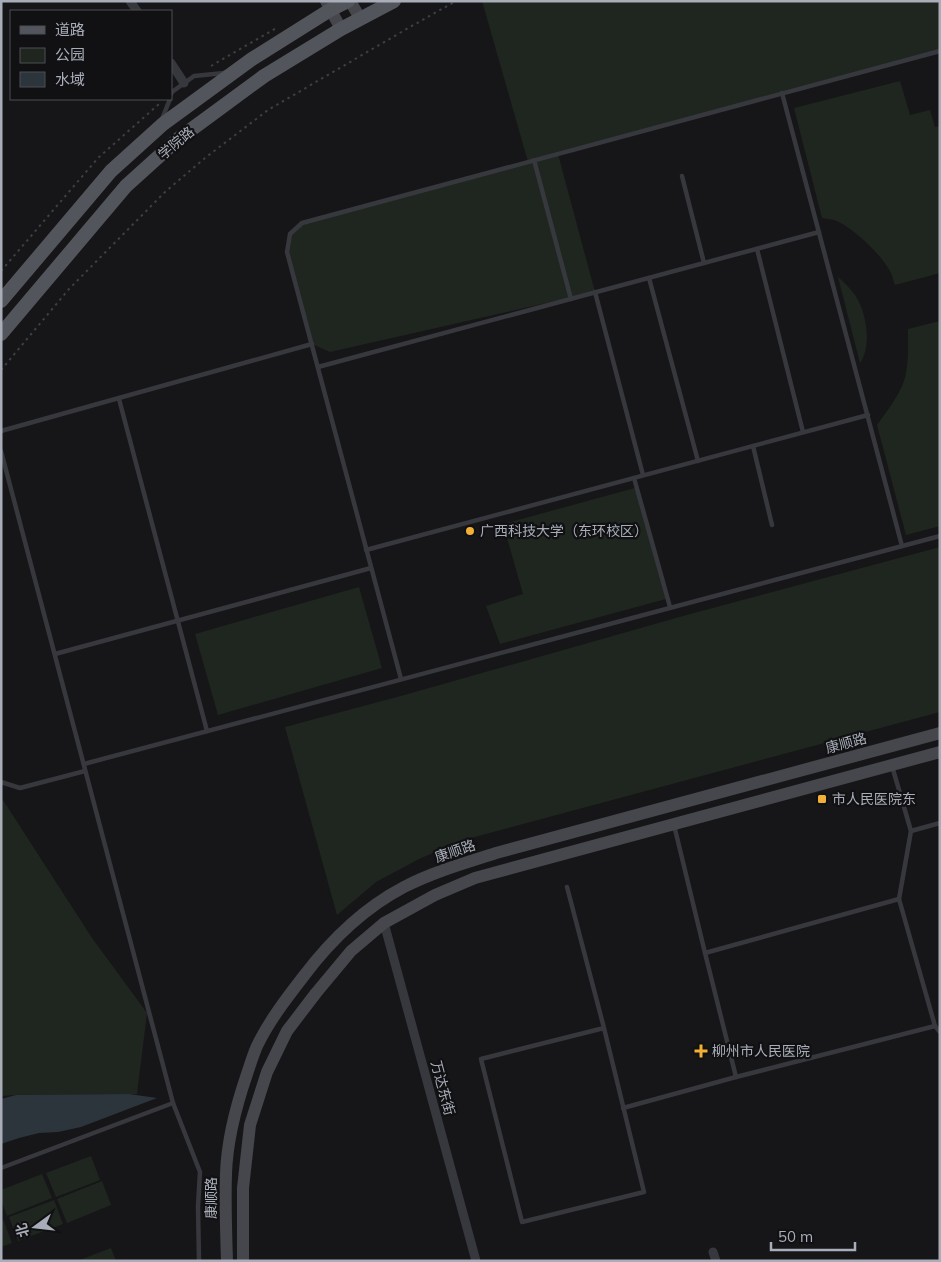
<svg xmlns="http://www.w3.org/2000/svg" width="941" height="1262" font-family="Mulish,'Noto Sans SC',sans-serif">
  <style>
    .green { fill: #1e261f }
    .water { fill: #2c353c }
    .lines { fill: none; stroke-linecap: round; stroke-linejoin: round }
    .path { stroke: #3d3f44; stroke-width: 2; stroke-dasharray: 2.5 4; stroke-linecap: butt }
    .lane { stroke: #37383d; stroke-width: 4.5 }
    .street { stroke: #37383d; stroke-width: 9 }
    .secondary { stroke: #45474d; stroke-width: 12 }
    .primary { stroke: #53555c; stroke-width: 14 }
    .poi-dot { fill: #f2b134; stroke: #111113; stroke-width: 2 }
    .labels { text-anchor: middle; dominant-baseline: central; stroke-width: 4.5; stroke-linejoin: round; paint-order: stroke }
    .street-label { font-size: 14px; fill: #a8adb8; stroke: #111113 }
    .poi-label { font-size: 14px; fill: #a8adb8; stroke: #111113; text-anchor: start }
  </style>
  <rect width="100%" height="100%" fill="#161618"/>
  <g class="green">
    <polygon points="482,1 940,1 940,51 558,154 595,292 330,352 312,344 287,252 290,234 302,223 528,162"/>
    <path d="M900,81l10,34 20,-5 5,17 5,-1v147l-45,12c-2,-4 -2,-8 -4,-12 -8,-17 -39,-47 -57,-53 -4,-1 -8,-1 -12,-2l-28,-110z"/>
    <path d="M838,277c8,7 16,15 21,25 8,16 12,46 1,61z"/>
    <path d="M940,321v205l-34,9 -29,-110c10,-14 21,-28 27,-44 5,-16 4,-35 4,-52z"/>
    <polygon points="635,488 666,599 500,644 486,606 523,594 503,524"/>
    <polygon points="940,547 940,712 460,841 419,859 376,882 337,915 285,727 408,694 683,616"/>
    <polygon points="359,587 382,668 218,715 195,634"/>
    <polygon points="1,797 92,938 147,1013 137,1094 16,1095 1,1096"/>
    <polygon points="91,1156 100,1180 56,1197 46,1173"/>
    <polygon points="42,1174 52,1198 7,1216 1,1200 1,1190"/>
    <polygon points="102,1181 111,1205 67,1223 57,1199"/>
    <polygon points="54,1200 63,1224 18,1241 9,1217"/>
    <polygon points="3,1219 12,1243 1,1247 1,1220"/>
    <polygon points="111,1248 116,1261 77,1261"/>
  </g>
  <polygon class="water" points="129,1094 157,1098 81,1127 58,1132 39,1133 19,1138 1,1144 1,1099 16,1095"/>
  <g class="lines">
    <g class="path">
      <polyline points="211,66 278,27"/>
      <polyline points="1,271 98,158 159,104"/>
      <polyline points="1,370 69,289 165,192 205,158 268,110 410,27 456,1"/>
    </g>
    <g class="lane">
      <polyline points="782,93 902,546"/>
      <polyline points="171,94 172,92 194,76 224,73"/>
      <polyline points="162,119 170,99"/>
      <polyline points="534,160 571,299"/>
      <polyline points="682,176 704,263"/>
      <polyline points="757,249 803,432"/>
      <polyline points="649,278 698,461"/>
      <polyline points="595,292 643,475"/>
      <polyline points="318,367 819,232"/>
      <polyline points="119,399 207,731"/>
      <polyline points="1,431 312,344"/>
      <polyline points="753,446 772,525"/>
      <polyline points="1,451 173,1103 200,1172 198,1206 199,1261"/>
      <polyline points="634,478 670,607"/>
      <polyline points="366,550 868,415"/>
      <polyline points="55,654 371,568"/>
      <polyline points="401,679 287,252 290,234 302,223 940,51"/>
      <polyline points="84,764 940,536"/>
      <polyline points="892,766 911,831 899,899 935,1026 940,1032"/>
      <polyline points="1,782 20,788 85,771"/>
      <polyline points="674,825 705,953 899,899"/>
      <polyline points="911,831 940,823"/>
      <polyline points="567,887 604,1028 644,1192 522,1222 481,1059 604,1028"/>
      <polyline points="705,953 736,1077"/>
      <polyline points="623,1108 736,1077 935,1026"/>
      <polyline points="1,1168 173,1103"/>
    </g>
    <g class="street">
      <polyline points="130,1 137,11"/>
      <polyline points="171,63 184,83"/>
      <polyline points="384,923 476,1261"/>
      <polyline points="713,1252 716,1261"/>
    </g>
    <g class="secondary">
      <polyline points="326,1 341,29"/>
      <polyline points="350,1 360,18"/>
      <path d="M227,1261c-1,-29 -2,-58 -1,-87 1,-34 10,-68 21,-100 3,-9 6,-19 10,-28 12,-25 29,-47 46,-69 27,-36 61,-69 101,-90 29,-15 61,-24 92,-34l444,-120"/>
      <polyline points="243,1261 243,1188 250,1125 267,1072 287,1031 316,993 351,951 384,923 435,895 475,878 940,752"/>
    </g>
    <g class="primary">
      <polyline points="1,301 111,171 163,124 252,59 330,10 348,1"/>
      <polyline points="1,334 126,186 177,140 264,76 341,29 394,1"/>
    </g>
  </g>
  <g class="poi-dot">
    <circle cx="470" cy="531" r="5"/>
    <rect x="817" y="794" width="10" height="10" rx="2.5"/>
    <path d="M698.5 1043.5h5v5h5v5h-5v5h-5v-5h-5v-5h5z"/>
  </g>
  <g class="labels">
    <g class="street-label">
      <text transform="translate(176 143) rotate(-40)">学院路</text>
      <text transform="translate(846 743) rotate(-15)">康顺路</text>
      <text transform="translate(455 851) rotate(-19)">康顺路</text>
      <text transform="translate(443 1088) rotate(75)">万达东街</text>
      <text transform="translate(211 1198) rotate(-90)">康顺路</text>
    </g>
    <g class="poi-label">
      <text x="480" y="531">广西科技大学（东环校区）</text>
      <text x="832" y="799">市人民医院东</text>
      <text x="712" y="1051">柳州市人民医院</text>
    </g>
  </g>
  <rect width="941" height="1262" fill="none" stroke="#a8adb8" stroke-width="5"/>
  <rect x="10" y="10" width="162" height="90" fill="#111113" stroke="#4d4f55"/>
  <rect x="20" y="26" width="25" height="8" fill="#53555c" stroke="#4d4f55"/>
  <text x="55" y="35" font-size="15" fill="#a8adb8">道路</text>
  <rect x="20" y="48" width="25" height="15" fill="#1e261f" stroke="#4d4f55"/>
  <text x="55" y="60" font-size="15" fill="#a8adb8">公园</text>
  <rect x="20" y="72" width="25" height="15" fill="#2c353c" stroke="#4d4f55"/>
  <text x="55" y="85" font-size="15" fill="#a8adb8">水域</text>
  <g transform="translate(35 1227) rotate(255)" stroke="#111113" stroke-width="4" paint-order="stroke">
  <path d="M0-4L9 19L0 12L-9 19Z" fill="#a8adb8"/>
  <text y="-8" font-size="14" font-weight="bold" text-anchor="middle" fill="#a8adb8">北</text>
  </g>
  <path d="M771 1242v8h84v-8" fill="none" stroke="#a8adb8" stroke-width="2.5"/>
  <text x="778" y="1242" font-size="15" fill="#a8adb8" stroke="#111113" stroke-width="4" paint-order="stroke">50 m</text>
</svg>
